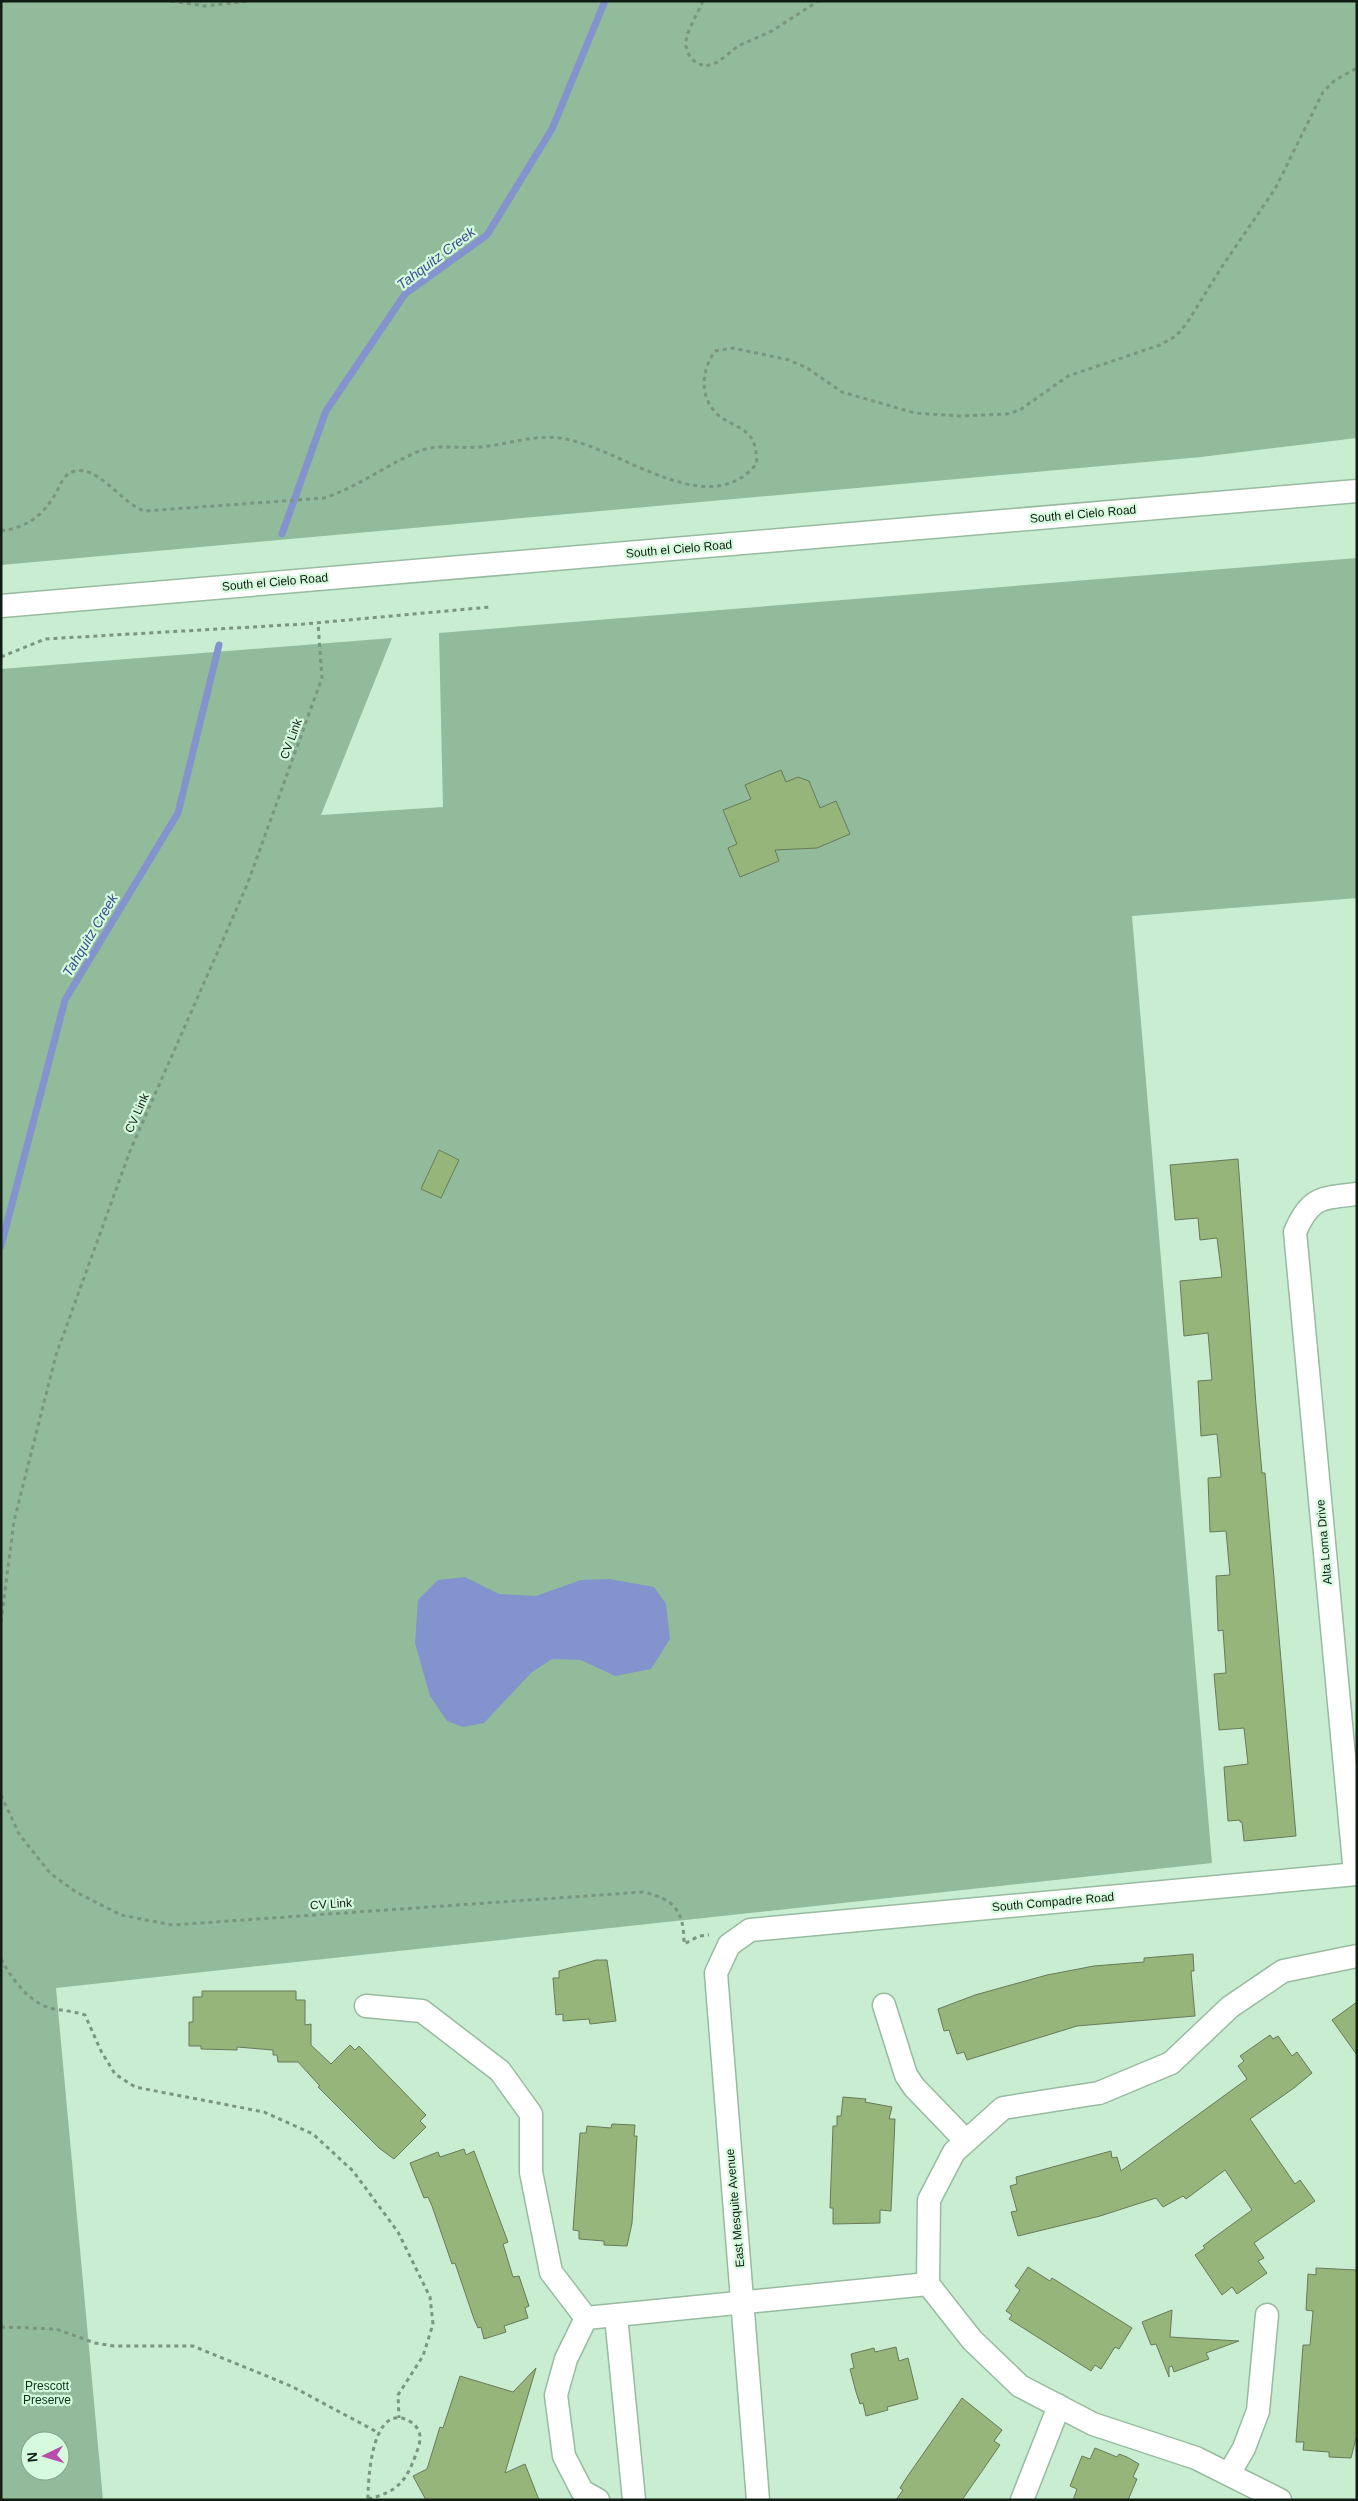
<svg xmlns="http://www.w3.org/2000/svg" width="1358" height="2501" font-family="Arial,sans-serif">
  <style>
    .green { fill: #91bb9b; fill-rule: evenodd }
    .water { fill: #8393cd }
    .lines { fill: none; stroke-linecap: round; stroke-linejoin: round }
    .stream { stroke: #8393cd; stroke-width: 7 }
    .building { fill: #95b57a; stroke: #687a59 }
    .minor-casing { stroke: #98bba0; stroke-width: 25 }
    .path { stroke: #7a9580; stroke-width: 3; stroke-dasharray: 4 4; stroke-linecap: butt }
    .minor { stroke: #fff; stroke-width: 22 }
    .labels { text-anchor: middle; dominant-baseline: central; stroke-width: 4.5; stroke-linejoin: round; paint-order: stroke }
    .street-label { font-size: 12px; fill: #101d13; stroke: #d5fadd }
    .park-label { font-size: 12px; fill: #073619; stroke: #d5fadd }
    .water-label { font-size: 14px; font-style: italic; fill: #3c4b92; stroke: #d5fadd }
  </style>
  <rect width="100%" height="100%" fill="#c8edd0"/>
  <g class="green">
    <polygon points="1,1 1357,1 1357,438 1201,457 1,565"/>
    <path d="M1357,558v340l-225,18 80,947 -1156,125 47,512h-102v-1831l391,-31 -71,177 122,-8 -4,-174zM30,2441h30v30h-30z"/>
  </g>
  <polygon class="water" points="465,1577 499,1594 536,1596 581,1580 609,1579 654,1587 666,1604 670,1639 651,1669 615,1676 581,1660 552,1659 531,1673 484,1723 463,1727 447,1721 430,1696 415,1643 418,1600 438,1580"/>
  <g class="lines">
    <g class="stream">
      <polyline points="282,534 326,411 405,294 487,235 552,129 605,1"/>
      <polyline points="1,1246 65,1000 178,813 219,645"/>
    </g>
  </g>
  <g class="building">
    <polygon points="781,770 786,782 798,777 809,781 820,808 836,801 850,834 817,848 775,850 779,861 740,877 728,848 737,844 723,810 751,799 745,785"/>
    <polygon points="439,1150 459,1160 441,1198 421,1189"/>
    <polygon points="1238,1159 1256,1405 1262,1473 1265,1473 1296,1836 1244,1841 1242,1822 1240,1822 1240,1820 1228,1821 1224,1767 1248,1764 1244,1728 1219,1730 1214,1674 1226,1673 1223,1630 1218,1631 1216,1576 1230,1575 1226,1531 1210,1532 1208,1478 1221,1477 1217,1434 1201,1436 1198,1381 1212,1380 1208,1333 1184,1336 1180,1281 1222,1277 1217,1238 1200,1240 1198,1218 1175,1220 1170,1165"/>
    <polygon points="1193,1954 1194,1971 1191,1971 1195,2016 1077,2026 967,2060 964,2052 957,2054 949,2030 944,2031 938,2009 975,1995 1047,1975 1094,1966 1144,1962 1144,1958"/>
    <polygon points="596,1960 607,1960 616,2021 590,2024 589,2019 563,2021 563,2014 556,2015 553,1978 559,1978 559,1971"/>
    <polygon points="202,1991 296,1991 296,2000 305,2000 305,2025 311,2024 311,2045 331,2064 350,2045 355,2050 359,2046 426,2115 420,2121 426,2127 394,2159 379,2148 318,2087 320,2086 298,2062 278,2062 277,2055 273,2055 273,2050 237,2047 237,2050 201,2049 201,2046 189,2046 189,2022 193,2022 193,1997 202,1997"/>
    <polygon points="1357,2002 1357,2055 1332,2020"/>
    <polygon points="1270,2035 1273,2039 1278,2036 1292,2056 1297,2052 1312,2073 1294,2088 1250,2119 1295,2184 1300,2180 1315,2201 1254,2243 1264,2258 1258,2261 1267,2273 1237,2294 1232,2287 1222,2295 1195,2255 1205,2248 1203,2246 1212,2239 1252,2210 1225,2170 1186,2199 1183,2196 1163,2207 1156,2198 1100,2216 1018,2236 1011,2212 1017,2211 1010,2186 1017,2184 1016,2177 1111,2151 1112,2158 1117,2157 1121,2171 1247,2079 1238,2066 1244,2061 1240,2056"/>
    <polygon points="843,2097 866,2099 865,2102 892,2107 889,2119 895,2119 891,2211 880,2210 880,2223 833,2224 833,2208 830,2208 833,2126 837,2126 837,2116 841,2116"/>
    <polygon points="612,2124 635,2125 634,2136 637,2136 632,2223 627,2246 604,2245 604,2241 579,2239 579,2231 573,2230 580,2133 586,2133 587,2126 611,2128"/>
    <polygon points="464,2149 466,2155 474,2151 508,2242 503,2244 513,2277 519,2276 529,2306 525,2308 528,2318 504,2326 506,2332 484,2339 481,2327 478,2328 474,2319 455,2263 452,2264 432,2206 428,2197 424,2198 410,2163 438,2152 440,2157"/>
    <polygon points="1028,2267 1050,2281 1052,2278 1132,2328 1119,2349 1115,2347 1101,2369 1095,2365 1091,2371 1009,2319 1012,2315 1006,2311 1020,2290 1015,2286"/>
    <polygon points="1316,2268 1357,2270 1357,2434 1351,2458 1329,2457 1329,2452 1303,2450 1304,2442 1296,2442 1303,2345 1310,2345 1313,2311 1306,2310 1308,2274 1316,2275"/>
    <polygon points="1172,2310 1170,2337 1239,2341 1206,2353 1209,2359 1174,2372 1172,2366 1169,2367 1169,2377 1156,2344 1151,2345 1142,2322"/>
    <polygon points="896,2347 899,2361 908,2358 918,2399 887,2407 888,2410 866,2416 863,2403 860,2404 856,2392 850,2369 854,2368 851,2354 874,2348 875,2352"/>
    <polygon points="536,2368 505,2473 525,2464 539,2500 426,2500 413,2476 427,2469 440,2427 443,2428 460,2376 513,2392"/>
    <polygon points="962,2398 1002,2430 994,2441 1000,2445 962,2500 896,2500 903,2490 900,2488 907,2477"/>
    <polygon points="1095,2448 1117,2457 1119,2454 1127,2457 1139,2464 1133,2477 1137,2479 1128,2500 1073,2500 1077,2489 1070,2486 1082,2456 1090,2459"/>
  </g>
  <g class="lines">
    <g class="minor-casing">
      <g id="minor">
        <polyline points="1,606 1357,491"/>
        <path d="M1355,1874l-60,-642c15,-35 26,-34 62,-38"/>
        <polyline points="884,2005 906,2075 914,2087 966,2141"/>
        <polyline points="366,2006 422,2011 500,2071 531,2114 531,2172 551,2272 586,2318 928,2284"/>
        <polyline points="616,2316 634,2500"/>
        <polyline points="586,2318 566,2359 556,2395 564,2456 582,2491 598,2500"/>
        <polyline points="1229,2474 1244,2448 1258,2411 1267,2315"/>
        <polyline points="758,2500 716,1973 729,1945 750,1930 1357,1874"/>
        <polyline points="1022,2500 1059,2406"/>
        <polyline points="1280,2500 1196,2458 1093,2424 1020,2386 972,2340 928,2284 929,2200 954,2152 1003,2108 1099,2093 1171,2063 1230,2007 1283,1971 1357,1956"/>
      </g>
    </g>
    <g class="path">
      <polyline points="171,1 205,6 249,1"/>
      <polyline points="703,1 689,30 685,44 689,55 696,63 706,66 718,62 738,46 772,31 818,1"/>
      <path d="M1,531c28,-4 44,-17 57,-42 3,-6 6,-14 14,-17 25,-10 50,33 73,39l179,-13c35,-11 64,-35 98,-48 19,-6 38,-1 57,-3 29,-2 57,-14 86,-8 55,9 145,85 192,24 -1,-11 -1,-21 -9,-29 -9,-9 -24,-12 -33,-22 -16,-18 -13,-43 0,-61l18,-3 56,12 18,8 35,24 73,21 46,3 46,-2 13,-4 48,-34 92,-31 16,-9 11,-13 34,-55 54,-79 48,-97 12,-12 22,-12"/>
      <polyline points="1,657 45,639 304,624 490,607"/>
      <polyline points="1,1622 14,1521 56,1355 130,1151 247,885 322,678 318,623"/>
      <path d="M1,1795l18,39 31,39 26,19 45,23 51,10 471,-33c32,7 41,19 41,52l15,-8 10,-1"/>
      <path d="M1,1959c9,17 26,41 46,48 11,4 24,3 38,8l16,36 14,23 20,13 129,25 49,22 40,37 45,61 32,65 3,27 -10,32 -25,39 1,23"/>
      <polyline points="1,2327 56,2329 95,2343 114,2346 193,2346 291,2386 379,2433"/>
      <path d="M368,2499c29,-7 38,-17 48,-45 2,-6 6,-15 3,-22 -2,-7 -10,-12 -17,-14 -31,-6 -34,63 -34,81l1,1"/>
    </g>
    <use href="#minor" class="minor"/>
  </g>
  <g class="labels">
    <g class="street-label">
      <text transform="translate(1083 514) rotate(-5)">South el Cielo Road</text>
      <text transform="translate(679 549) rotate(-5)">South el Cielo Road</text>
      <text transform="translate(275 582) rotate(-5)">South el Cielo Road</text>
      <text transform="translate(291 739) rotate(-70)">CV Link</text>
      <text transform="translate(137 1113) rotate(-66)">CV Link</text>
      <text transform="translate(1324 1542) rotate(-95)">Alta Loma Drive</text>
      <text transform="translate(1053 1902) rotate(-5)">South Compadre Road</text>
      <text transform="translate(331 1904) rotate(-4)">CV Link</text>
      <text transform="translate(735 2208) rotate(-95)">East Mesquite Avenue</text>
    </g>
    <g class="park-label">
      <text x="47" y="2386">Prescott<tspan x="47" dy="14">Preserve</tspan></text>
    </g>
    <g class="water-label">
      <text transform="translate(436 258) rotate(-37)">Tahquitz Creek</text>
      <text transform="translate(90 935) rotate(-59)">Tahquitz Creek</text>
    </g>
  </g>
  <rect width="1358" height="2501" fill="none" stroke="#101d13" stroke-width="5"/>
  <g transform="translate(45 2456) rotate(265)"><circle r="24" fill="#d5fadd" stroke="#86a28c"/>
  <path d="M0-4L9 19L0 12L-9 19Z" fill="#b94dae"/>
  <text y="-8" font-size="14" font-weight="bold" text-anchor="middle" fill="#101d13">N</text>
  </g>
</svg>
